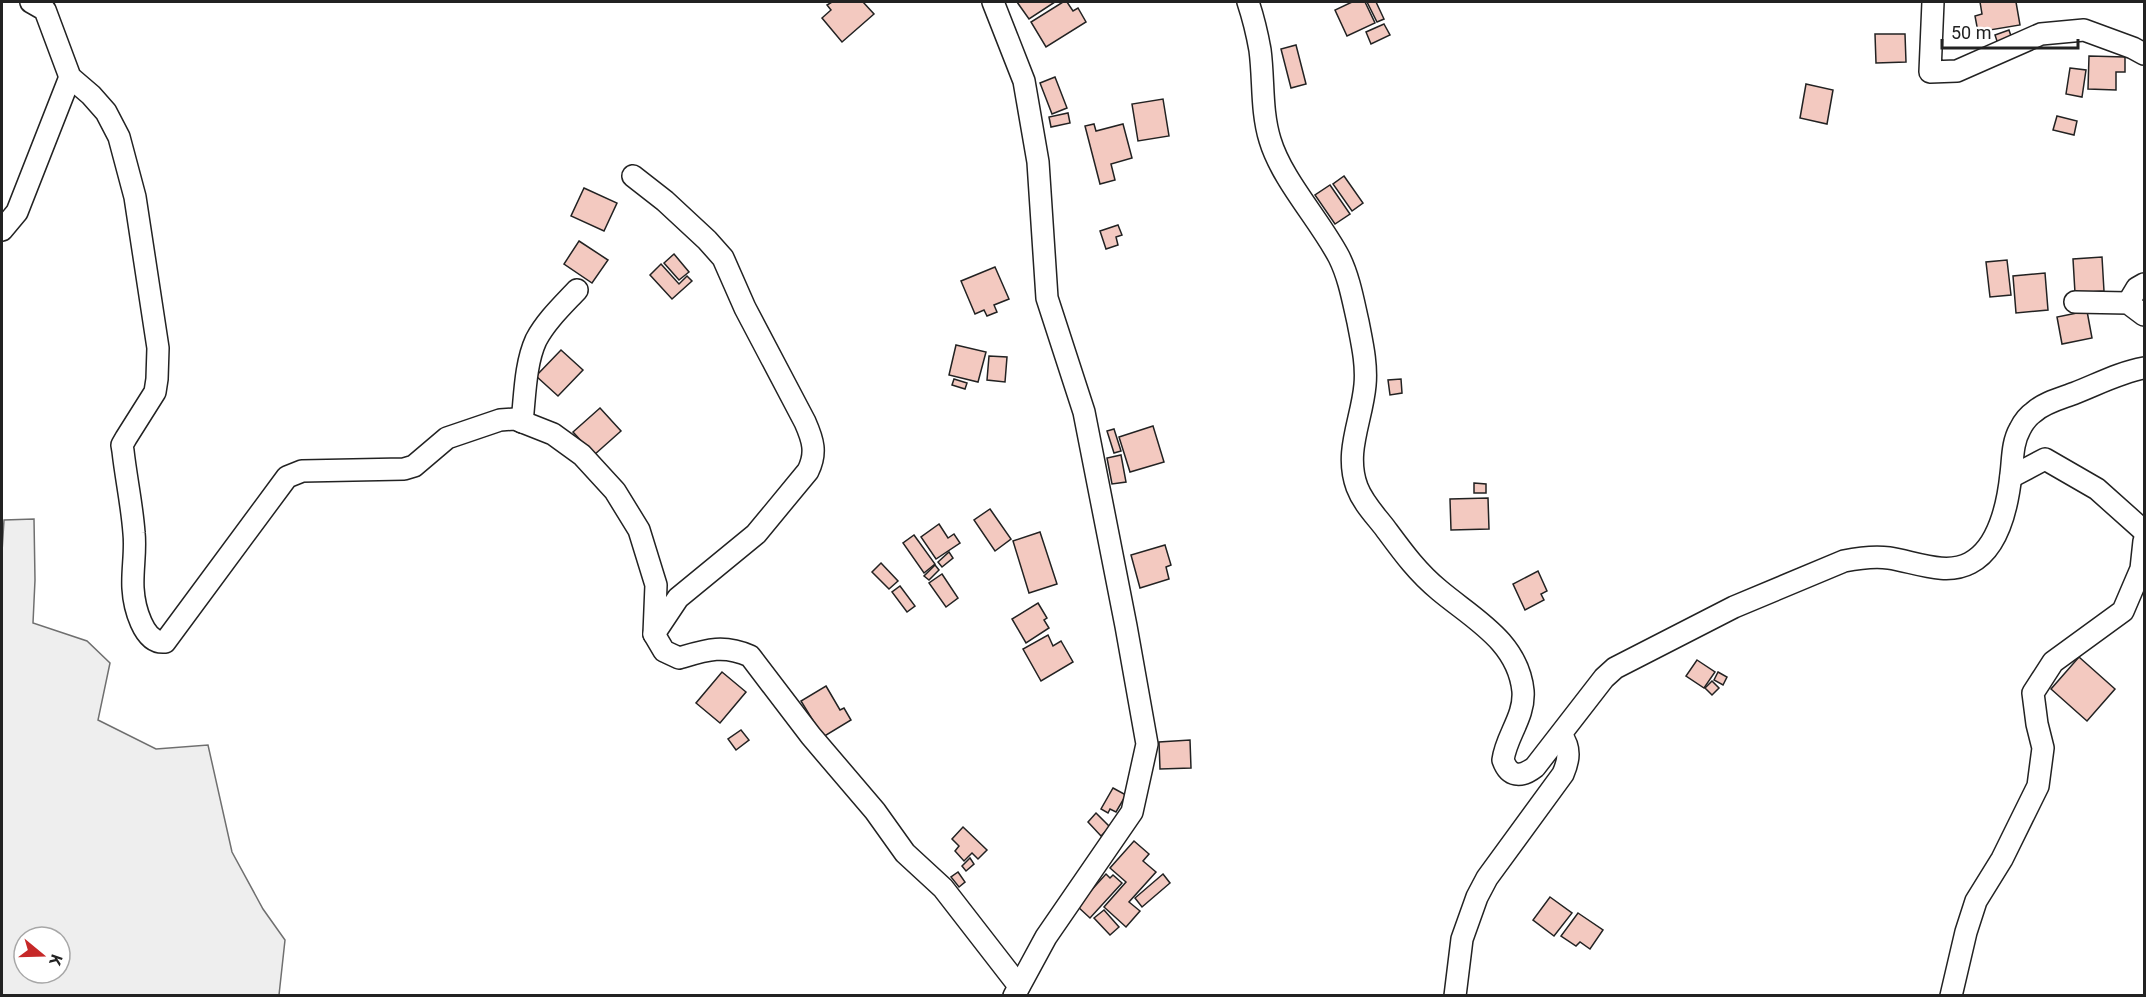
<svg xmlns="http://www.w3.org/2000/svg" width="2146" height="997" font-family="Roboto,sans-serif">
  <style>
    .green { fill: #eee; stroke: #6f6f6f; stroke-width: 1.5; fill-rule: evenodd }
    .building { fill: #f3c9c0; stroke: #222; stroke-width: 1.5 }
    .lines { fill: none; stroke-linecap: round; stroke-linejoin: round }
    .minor-casing { stroke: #222; stroke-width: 24 }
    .minor { stroke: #fff; stroke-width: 21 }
  </style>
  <rect width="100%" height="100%" fill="#fff"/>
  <path class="green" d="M34,519l1,61 -2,43 54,18 23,22 -12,57 58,29 52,-4 24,107 31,57 22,31 -6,55h-277v-443l2,-32zM24,937h36v36h-36z"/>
  <g class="building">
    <polygon points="832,2 863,2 874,14 842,42 822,18 831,10 827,5"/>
    <polygon points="1017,2 1055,2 1029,19"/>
    <polygon points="1063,2 1067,2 1073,11 1078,8 1086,22 1046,47 1031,22"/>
    <polygon points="1352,2 1365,2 1375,23 1347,36 1335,10"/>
    <polygon points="1367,2 1376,2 1384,19 1377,22"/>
    <polygon points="1980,2 2016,2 2020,25 1978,32 1975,16 1982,14"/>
    <polygon points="1384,24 1390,35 1371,44 1366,32"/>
    <polygon points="2009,30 2012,39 1998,44 1995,35"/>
    <polygon points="1875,34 1905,34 1906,62 1876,63"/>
    <polygon points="1296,45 1306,84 1291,88 1281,49"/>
    <polygon points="2089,56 2125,57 2125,72 2116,72 2116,90 2088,89"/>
    <polygon points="2070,68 2086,70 2082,97 2066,94"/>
    <polygon points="1055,77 1067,108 1052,114 1040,83"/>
    <polygon points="1806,84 1833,90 1827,124 1800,118"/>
    <polygon points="1163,99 1169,136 1138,141 1132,104"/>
    <polygon points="1068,113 1070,123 1051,127 1049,117"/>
    <polygon points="2057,116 2077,121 2074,135 2053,130"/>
    <polygon points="1094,124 1096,131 1123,124 1132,158 1111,164 1115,180 1100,184 1085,126"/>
    <polygon points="1344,176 1363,203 1352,211 1333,184"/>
    <polygon points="1330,185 1350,214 1335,224 1315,195"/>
    <polygon points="584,188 617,203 604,231 571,216"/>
    <polygon points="1118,225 1122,235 1116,237 1118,245 1106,249 1100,231"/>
    <polygon points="579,241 608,260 592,283 564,264"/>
    <polygon points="674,254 689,272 679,280 664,263"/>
    <polygon points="2102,257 2104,291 2075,293 2073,259"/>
    <polygon points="2007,260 2011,295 1990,297 1986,262"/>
    <polygon points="661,264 679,284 687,276 692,281 672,299 650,275"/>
    <polygon points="995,267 1009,299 994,305 997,312 987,316 984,310 975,314 961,281"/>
    <polygon points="2045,273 2048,310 2016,313 2013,276"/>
    <polygon points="2087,311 2092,338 2062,344 2057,317"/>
    <polygon points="956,345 986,352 978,382 949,375"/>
    <polygon points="561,350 583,370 558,396 536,376"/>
    <polygon points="989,356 1007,357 1005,382 987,380"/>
    <polygon points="954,379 967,383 965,389 952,385"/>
    <polygon points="1401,379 1402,393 1390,395 1388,380"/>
    <polygon points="600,408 621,431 594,455 573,432"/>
    <polygon points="1153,426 1164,462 1130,472 1119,437"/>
    <polygon points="1114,429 1121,451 1114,453 1107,431"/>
    <polygon points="1121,455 1126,482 1112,484 1107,458"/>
    <polygon points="1474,483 1486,484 1486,493 1474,493"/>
    <polygon points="1488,498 1489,529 1451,530 1450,499"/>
    <polygon points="990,509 1011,539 995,551 974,520"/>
    <polygon points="939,524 948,538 954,534 960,543 936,559 921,537"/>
    <polygon points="1040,532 1057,584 1029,593 1013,541"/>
    <polygon points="914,535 935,564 924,573 903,543"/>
    <polygon points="1165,545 1171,565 1166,567 1169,579 1140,588 1131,555"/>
    <polygon points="949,552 953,558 942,567 938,562"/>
    <polygon points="881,563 898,581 889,589 872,572"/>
    <polygon points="935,565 939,570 929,580 924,576"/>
    <polygon points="1538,571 1547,591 1541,594 1544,600 1525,610 1513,584"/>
    <polygon points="942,574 958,598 946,607 929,583"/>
    <polygon points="900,586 915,606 907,612 892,592"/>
    <polygon points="1038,603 1047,618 1044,620 1049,628 1026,643 1012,619"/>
    <polygon points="1048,635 1053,646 1061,641 1073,662 1041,681 1023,649"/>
    <polygon points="2079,657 2115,689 2087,721 2051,689"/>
    <polygon points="1697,660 1715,672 1704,688 1686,676"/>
    <polygon points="722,672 746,692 720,723 696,703"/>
    <polygon points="1718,672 1727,677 1723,685 1714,680"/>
    <polygon points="1712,681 1719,688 1712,695 1705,688"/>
    <polygon points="826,686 840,710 844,708 851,720 823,737 801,701"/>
    <polygon points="741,730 749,740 736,750 728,739"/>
    <polygon points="1190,740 1191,768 1160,769 1159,742"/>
    <polygon points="1113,788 1126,795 1116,812 1110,809 1108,813 1101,809"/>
    <polygon points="1096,813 1110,827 1101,836 1088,822"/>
    <polygon points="963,827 987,850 978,859 972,853 964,861 955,851 959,846 952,839"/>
    <polygon points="1134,841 1149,854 1143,861 1156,872 1129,902 1140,911 1126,927 1104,907 1126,882 1110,868"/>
    <polygon points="970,858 974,864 966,871 962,866"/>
    <polygon points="958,872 965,882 959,887 951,877"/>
    <polygon points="1106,874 1110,878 1113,875 1122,883 1090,918 1077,906"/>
    <polygon points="1163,874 1170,883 1142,907 1135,898"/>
    <polygon points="1550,897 1572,913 1554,936 1533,920"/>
    <polygon points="1104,910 1119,927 1110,935 1094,918"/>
    <polygon points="1578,913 1603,930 1590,949 1580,942 1576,946 1561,936"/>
  </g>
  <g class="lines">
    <g class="minor-casing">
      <g id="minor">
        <path d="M31,2l14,8 25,67 21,18 15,17 13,25 16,60 23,151 -1,31 -2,13 -29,46 -4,7 1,6c3,27 9,54 11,82 2,18 -2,37 -1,55 1,18 10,56 32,54l122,-165 15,-6 102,-2 10,-3 33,-28 53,-18 15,-1 38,15 29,21 33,36 24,39 17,55 -2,49 10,17 15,7c27,-8 44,-14 71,-2l61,80 64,75 30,42 38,35 76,98"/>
        <polyline points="993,2 1024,81 1038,162 1047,298 1084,412 1126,626 1147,744 1132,812 1046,937 1014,996"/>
        <path d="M1248,2c5,15 9,31 12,48 4,30 1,61 10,90 12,40 49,79 69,117 10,20 14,43 19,65 4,21 9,42 7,63 -3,35 -21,67 -8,102 6,16 18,28 28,41 17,23 32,44 54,62 33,28 79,51 84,101 2,26 -17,45 -20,69 6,17 18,18 32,7l69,-89 11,-10 119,-61 110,-46c15,-3 30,-5 45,-3 26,4 57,18 81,5 29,-15 38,-60 41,-89 2,-15 1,-31 9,-45 3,-6 8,-13 14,-17 11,-10 28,-14 41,-19 23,-9 46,-21 69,-25"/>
        <polyline points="1933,2 1930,72 1957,71 2041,34 2084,30 2133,48 2144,54"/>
        <path d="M633,176l32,25 42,39 16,18 22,50 60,114c8,18 12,31 3,49l-52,63 -78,64 -24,36"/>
        <polyline points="2,230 17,212 70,77"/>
        <polyline points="2075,302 2128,303 2144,315"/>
        <polyline points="2128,303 2137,288 2144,284"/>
        <path d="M522,422c3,-26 3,-58 14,-82 10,-19 27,-35 41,-50"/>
        <polyline points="2011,477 2045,459 2097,489 2144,531"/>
        <path d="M1455,996l7,-57 15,-42 10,-19 76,-104c6,-14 8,-26 -2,-39"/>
        <polyline points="1951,996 1966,932 1976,901 2002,859 2038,786 2043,748 2037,724 2033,693 2053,662 2123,611 2141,569 2144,541"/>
      </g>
    </g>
    <use href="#minor" class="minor"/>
  </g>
  <rect width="2146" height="997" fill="none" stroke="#222222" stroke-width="6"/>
  <g transform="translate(42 955) rotate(109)"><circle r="28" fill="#ffffff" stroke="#a7a7a7" stroke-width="1.5"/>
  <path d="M0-4.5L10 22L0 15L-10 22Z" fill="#c62828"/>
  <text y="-9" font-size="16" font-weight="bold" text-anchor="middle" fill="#222222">K</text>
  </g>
  <path d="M1942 39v9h136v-9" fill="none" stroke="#222222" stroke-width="3"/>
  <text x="1951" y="39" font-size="18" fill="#222222" stroke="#ffffff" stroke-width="4.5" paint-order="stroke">50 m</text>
</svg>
